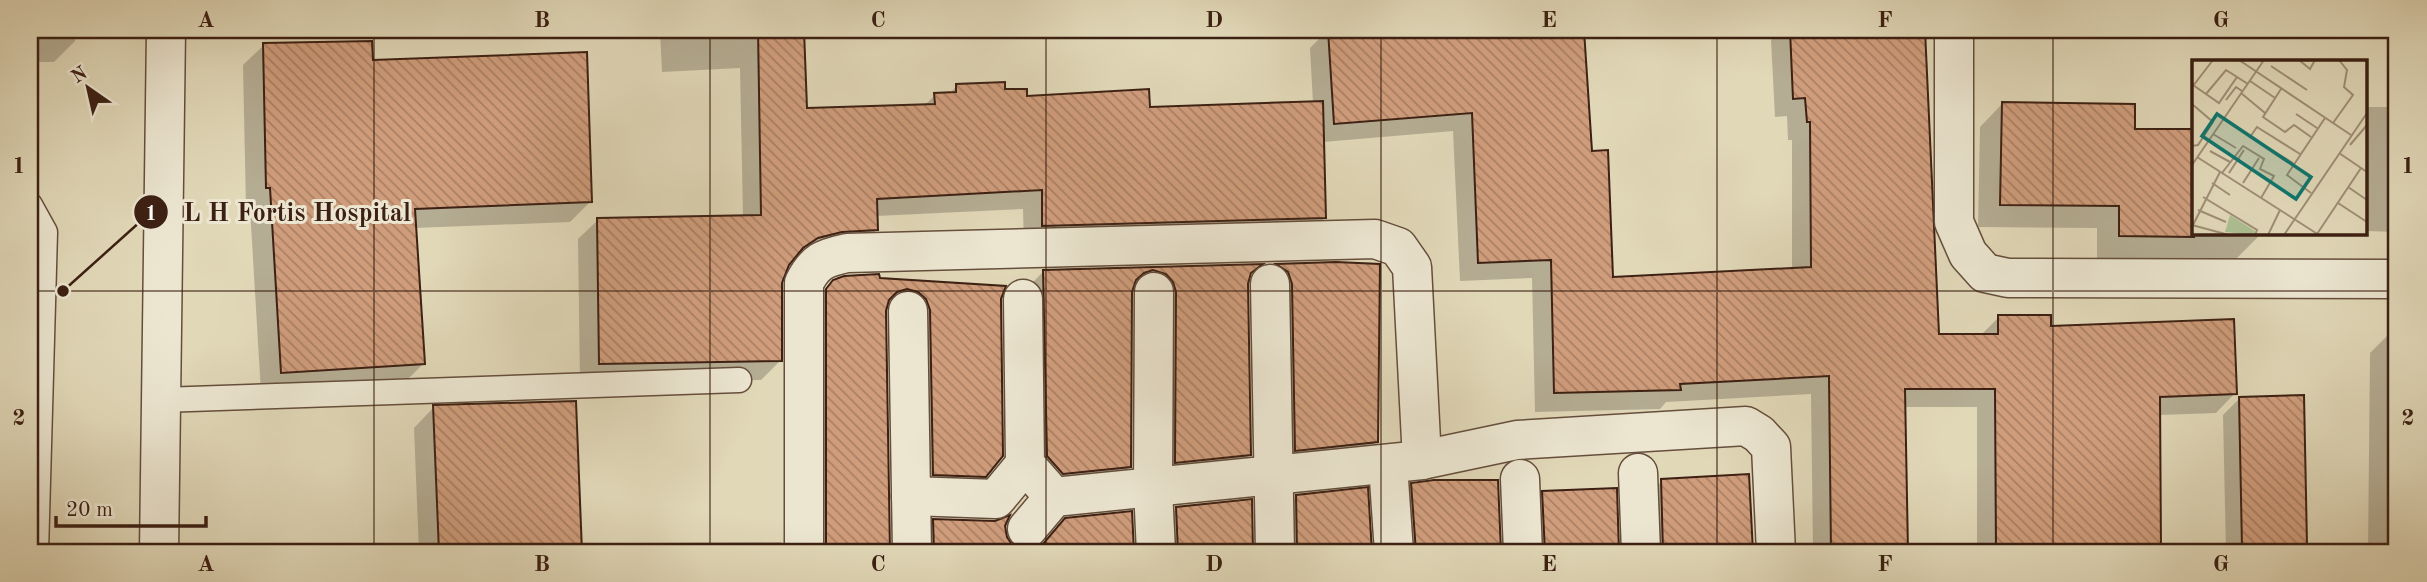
<svg xmlns="http://www.w3.org/2000/svg" width="2427" height="582" font-family="'Old Standard TT',serif">
  <style>
    .shadow { fill: #0003 }
    .building { fill: url(#building-back-hatch); stroke: #3c2013; stroke-width: 2 }
    .lines { fill: none; stroke-linecap: round; stroke-linejoin: round }
    .lane-casing { stroke: #654e3c; stroke-width: 27 }
    .street-casing { stroke: #654e3c; stroke-width: 41 }
    .lane { stroke: #ece6d1; stroke-width: 24 }
    .street { stroke: #ece6d1; stroke-width: 38 }
    .grid { fill: none; stroke: #3c2013; stroke-width: 2; stroke-opacity: 0.55 }
    .inset-road { fill: none; stroke: #9f8e76; stroke-width: 2 }
    .view { fill: #0f766e; fill-opacity: 0.15; stroke: #0f766e; stroke-width: 3.5 }
    .inset-edge { fill: none; stroke: #3c2013; stroke-width: 3.5 }
    .leader { fill: none; stroke: #3c2013; stroke-width: 2.5 }
    .callout-dot { fill: #3c2013; stroke: #ece6d1; stroke-width: 2.5 }
    .mark-label { font-size: 21px; text-anchor: middle; font-weight: bold; fill: #fff }
    .callout-label { font-size: 26px; text-anchor: middle; font-weight: bold; fill: #3c2013; stroke: #ece6d1; stroke-width: 6; stroke-linejoin: round; paint-order: stroke }
    .neatline { fill: none; stroke: #3c2013; stroke-width: 2.5 }
    .grid-label { font-size: 23px; text-anchor: middle; font-weight: bold; fill: #3c2013 }
  </style>
  <defs>
    <pattern id="building-back-hatch" width="6" height="6" patternUnits="userSpaceOnUse" patternTransform="scale(1.75)"><rect width="6" height="6" fill="#d09d7c"/><path d="M-1 5l2 2M0 0l6 6M5-1l2 2" fill="none" stroke="#aa8064"/></pattern>
  </defs>
  <rect width="100%" height="100%" fill="#e1d8b8"/>
  <filter id="stains"><feTurbulence type="fractalNoise" baseFrequency=".00286" numOctaves="4"/><feColorMatrix values="0 0 0 0 .2 0 0 0 0 .09 0 0 0 0 .02 0 0 0 .5 -.17"/></filter>
  <radialGradient id="worn" r=".72"><stop offset=".6" stop-color="#630" stop-opacity="0"/><stop offset="1" stop-color="#630" stop-opacity=".3"/></radialGradient>
  <g class="shadow">
    <polygon points="30,30 75,30 75,41 54,62 30,62"/>
    <polygon points="660,30 802,30 806,110 924,106 935,95 949,94 957,86 1004,91 1026,98 1149,109 1313,103 1310,48 1328,30 1437,30 1437,32 1475,30 1582,30 1591,153 1612,279 1792,270 1792,140 1788,140 1787,116 1775,117 1771,40 1781,30 1923,30 1937,336 1980,336 1999,317 2050,328 2235,393 2216,413 2159,415 2159,552 1977,552 1977,407 1904,407 1906,552 1813,552 1811,394 1666,402 1660,409 1535,412 1532,278 1460,281 1453,131 1323,142 1325,218 1305,237 1024,245 1023,209 876,216 877,230 857,249 821,250 797,257 789,262 780,283 780,361 761,380 580,383 578,239 598,220 743,217 740,68 662,72"/>
    <polygon points="264,45 371,62 590,202 570,222 415,228 423,364 403,384 261,393 250,208 246,208 243,65"/>
    <polygon points="2002,104 2133,131 2194,131 2194,233 2258,233 2258,237 2235,260 2097,258 2097,228 1978,227 1980,127"/>
    <polygon points="2366,107 2397,107 2397,232 2366,231"/>
    <polygon points="1336,264 1376,442 1356,462 1275,470 1257,285 1276,265"/>
    <polygon points="1259,266 1249,276 1246,284 1250,454 1229,475 1155,482 1145,293 1131,290 1129,467 1109,487 1042,494 1023,292 1044,271"/>
    <polygon points="878,279 999,299 985,476 964,496 913,495 899,312 885,309 888,552 806,552 813,303 834,282"/>
    <polygon points="2393,330 2397,330 2397,552 2368,552 2370,353"/>
    <polygon points="2239,399 2305,544 2297,552 2226,552 2223,415"/>
    <polygon points="574,402 580,552 419,552 414,428 434,407"/>
    <polygon points="1747,476 1751,552 1643,552 1641,501 1662,481"/>
    <polygon points="1496,482 1499,552 1395,552 1392,505 1412,485"/>
    <polygon points="1366,489 1370,552 1277,552 1276,517 1297,496"/>
    <polygon points="1615,489 1617,552 1524,552 1523,513 1543,492"/>
    <polygon points="1250,501 1251,552 1157,552 1156,529 1177,508"/>
    <polygon points="1130,513 1132,552 1025,552 1034,551 1051,537 1048,537 1066,520"/>
    <polygon points="934,520 1004,526 1005,538 1012,548 1023,552 914,552 914,541"/>
    <polygon points="781,542 782,552 627,552 637,543"/>
  </g>
  <g class="building">
    <polygon points="758,30 804,30 807,108 935,104 934,93 956,92 956,84 1005,82 1005,89 1027,89 1027,96 1149,89 1150,107 1323,101 1326,218 1042,226 1042,190 877,199 878,230 842,232 818,238 803,248 789,265 782,283 782,361 599,364 597,218 761,215"/>
    <polygon points="1328,30 1584,30 1592,151 1608,150 1613,277 1811,267 1810,122 1807,122 1805,98 1793,99 1790,30 1925,30 1939,334 1998,334 1998,315 2051,315 2051,326 2234,319 2237,394 2160,397 2161,552 1996,552 1995,389 1905,389 1908,552 1831,552 1829,376 1680,384 1681,390 1554,393 1551,260 1478,263 1472,113 1334,124"/>
    <polygon points="372,41 373,60 587,52 592,202 415,209 425,364 281,373 270,188 266,188 263,43"/>
    <polygon points="2002,102 2135,104 2135,129 2194,129 2194,237 2119,236 2119,206 2000,205"/>
    <polygon points="1336,262 1380,264 1378,442 1295,451 1292,284 1288,272 1276,264"/>
    <polygon points="1263,264 1251,273 1248,284 1251,455 1175,463 1176,292 1173,282 1166,274 1153,270 1144,273 1136,280 1132,292 1131,467 1063,474 1047,456 1043,270"/>
    <polygon points="879,274 880,278 1006,286 1001,299 1003,456 986,477 933,475 930,310 926,299 918,292 907,289 897,292 889,300 886,311 890,552 826,552 826,289 833,280 844,276"/>
    <polygon points="2304,395 2307,545 2242,547 2239,397"/>
    <polygon points="576,401 582,552 439,552 433,405"/>
    <polygon points="1749,474 1753,552 1663,552 1661,479"/>
    <polygon points="1434,480 1498,480 1501,552 1416,552 1411,483"/>
    <polygon points="1368,487 1372,552 1297,552 1296,495"/>
    <polygon points="1617,488 1619,552 1545,552 1542,491"/>
    <polygon points="1252,499 1253,552 1178,552 1176,507"/>
    <polygon points="1132,511 1134,552 934,552 933,519 995,521 1010,515 1005,526 1007,537 1013,546 1024,551 1034,550 1043,544 1065,518"/>
  </g>
  <g class="lines">
    <g class="lane-casing">
      <g id="lane">
        <polyline points="30,205 45,232 36,552"/>
        <polyline points="161,400 739,380"/>
      </g>
    </g>
    <g class="street-casing">
      <g id="street">
        <polyline points="1954,30 1954,222 1968,254 1985,273 2008,278 2397,279"/>
        <polyline points="1270,284 1275,552"/>
        <polyline points="1154,292 1153,489 1156,552"/>
        <polyline points="1023,299 1025,464 1054,497"/>
        <polyline points="908,311 912,552"/>
        <polyline points="1388,465 1394,552"/>
        <polyline points="1638,473 1641,552"/>
        <polyline points="1520,479 1523,552"/>
        <polyline points="911,496 996,499 1025,464"/>
        <polyline points="1027,529 1054,497 1422,460"/>
        <polyline points="159,552 166,30"/>
        <path d="M804,552v-269c11,-22 20,-25 43,-30l528,-14 23,8 14,20 10,193 95,-20 229,-14 13,8 12,13 5,105"/>
      </g>
    </g>
    <use href="#lane" class="lane"/>
    <use href="#street" class="street"/>
  </g>
  <path class="grid" d="M374,30v522M710,30v522M1046,30v522M1381,30v522M1717,30v522M2053,30v522M30,291h2367"/>
  <g transform="translate(2192 60)">
    <rect width="175" height="175" fill="#e1d8b8"/>
    <path d="M38,155l25,16 -1,4 -29,-3z" fill="#adc093"/>
    <path class="inset-road" d="M47,0l112,75M107,0l11,9 5,-9M79,6l36,24M58,21l25,17M1,25l26,18 18,-26M1,26l20,-26M89,29l-18,28 22,15 9,-7 17,12M49,33l24,20M14,34l20,-24 22,14M34,40l10,-13 6,4M0,44l21,18 -15,23 -6,1M104,54l21,14M141,63l20,-28 -9,-8 3,-17 -8,-10M21,74l23,14M158,85l17,-20M18,91l20,11M147,93l28,19M5,97l122,78M101,103l-43,-26 7,-10 43,27M0,105l72,-105M30,113l21,-27 21,13 -4,10 14,7 -13,22M37,113l15,-23M20,123l18,12M51,123l16,-25M156,127l19,13M119,133l-24,-18 38,-57M11,137l54,33 -2,5M146,143l29,19M6,150l28,12M0,165l37,10M0,167l28,-55M125,174l44,-66M76,175l12,-25M92,175l83,-122"/>
    <path class="view" d="M25,54l94,63 -15,22 -94,-63z"/>
    <rect width="175" height="175" class="inset-edge"/>
  </g>
  <path class="leader" d="M63 291L151 212"/>
  <g class="callout-dot">
    <circle cx="63" cy="291" r="7"/>
    <circle cx="151" cy="212" r="18"/>
  </g>
  <g class="mark-label">
    <text x="151" y="220">1</text>
  </g>
  <g class="callout-label">
    <text x="297" y="221">L H Fortis Hospital</text>
  </g>
  <rect width="2427" height="582" fill="none" stroke="#e1d8b8" stroke-width="77"/>
  <g transform="translate(88 88) rotate(326)" stroke="#ece6d1" stroke-width="5" paint-order="stroke">
  <path d="M0-5L12 26L0 18L-12 26Z" fill="#3c2013"/>
  <text y="-10" font-size="19" font-weight="bold" text-anchor="middle" fill="#3c2013">N</text>
  </g>
  <path d="M56 516v10h150v-10" fill="none" stroke="#3c2013" stroke-width="3.5"/>
  <text x="66" y="516" font-size="21" fill="#3c2013" stroke="#ece6d1" stroke-width="5" paint-order="stroke">20 m</text>
  <rect x="38" y="38" width="2350" height="506" class="neatline"/>
  <g class="grid-label">
    <text x="206" y="27">A</text>
    <text x="542" y="27">B</text>
    <text x="878" y="27">C</text>
    <text x="1214" y="27">D</text>
    <text x="1549" y="27">E</text>
    <text x="1885" y="27">F</text>
    <text x="2221" y="27">G</text>
    <text x="19" y="173">1</text>
    <text x="2408" y="173">1</text>
    <text x="19" y="425">2</text>
    <text x="2408" y="425">2</text>
    <text x="206" y="571">A</text>
    <text x="542" y="571">B</text>
    <text x="878" y="571">C</text>
    <text x="1214" y="571">D</text>
    <text x="1549" y="571">E</text>
    <text x="1885" y="571">F</text>
    <text x="2221" y="571">G</text>
  </g>
  <rect width="100%" height="100%" filter="url(#stains)"/>
  <rect width="100%" height="100%" fill="url(#worn)"/>
</svg>
